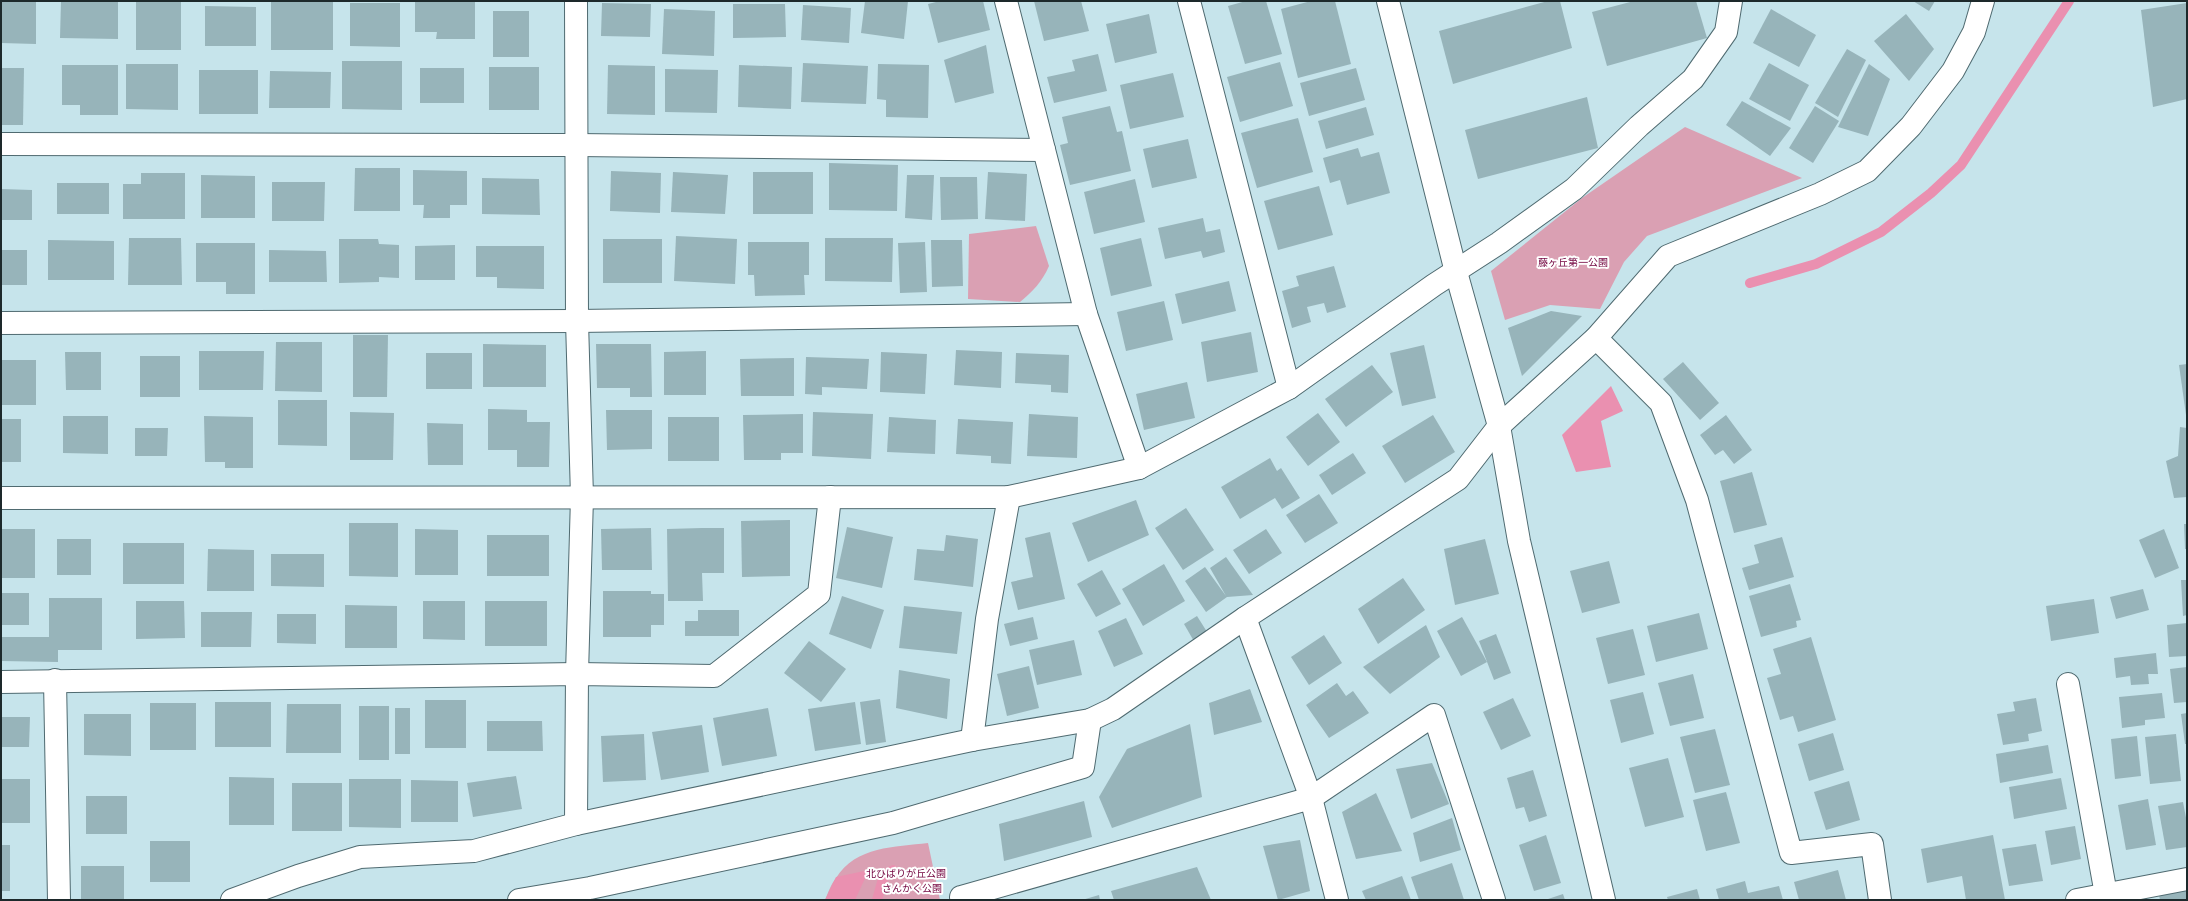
<svg xmlns="http://www.w3.org/2000/svg" width="2188" height="901" font-family="'Roboto Condensed','Noto Sans JP',sans-serif">
  <style>
    .green { fill: #daa0b3 }
    .water { fill: #ea90b0 }
    .lines { fill: none; stroke-linecap: round; stroke-linejoin: round }
    .stream { stroke: #ea90b0; stroke-width: 10 }
    .building { fill: #97b4ba }
    .minor-casing { stroke: #4f6a70; stroke-width: 24 }
    .tertiary-casing { stroke: #4f6a70; stroke-width: 24 }
    .minor { stroke: #fff; stroke-width: 22 }
    .tertiary { stroke: #fff; stroke-width: 22 }
    .labels { text-anchor: middle; dominant-baseline: central; stroke-width: 4; stroke-linejoin: round; paint-order: stroke }
    .park-label { font-size: 10px; fill: #71013d; stroke: #fff }
  </style>
  <rect width="100%" height="100%" fill="#c6e4eb"/>
  <g class="green">
    <polygon points="1685,127 1802,178 1647,236 1624,262 1600,309 1550,305 1505,320 1491,271 1582,198"/>
    <path d="M1036,226l13,40c-7,16 -16,25 -29,36l-52,-3 1,-65z"/>
    <path d="M928,843l12,57h-115c3,-7 6,-16 11,-22 20,-32 59,-31 92,-35z"/>
  </g>
  <g class="water">
    <polygon points="1611,386 1623,411 1601,421 1611,467 1576,472 1562,435"/>
    <polygon points="869,870 855,900 825,900 836,877"/>
  </g>
  <g class="lines">
    <g class="stream">
      <polyline points="1750,283 1816,264 1881,232 1931,193 1961,165 2069,1"/>
      <polyline points="877,900 884,875 893,870"/>
    </g>
  </g>
  <g class="building">
    <polygon points="61,1 118,1 118,39 60,38"/>
    <rect x="136" y="1" width="45" height="49"/>
    <rect x="271" y="1" width="62" height="49"/>
    <polygon points="415,1 475,1 475,39 436,39 437,32 415,32"/>
    <polygon points="865,1 908,1 904,39 861,33"/>
    <polygon points="940,1 983,1 990,30 938,43 928,4"/>
    <polygon points="1034,1 1081,1 1089,31 1044,41"/>
    <polygon points="1246,1 1266,1 1282,54 1245,64 1228,6"/>
    <polygon points="1311,1 1335,1 1351,64 1298,78 1281,9"/>
    <polygon points="1548,1 1560,1 1572,48 1453,84 1439,31"/>
    <polygon points="1634,1 1696,1 1707,38 1607,66 1592,12"/>
    <polygon points="1913,1 1935,1 1929,11"/>
    <polygon points="1,2 36,2 36,44 1,43"/>
    <polygon points="350,3 400,3 400,47 350,46"/>
    <polygon points="602,3 651,4 650,37 601,36"/>
    <polygon points="2187,3 2187,99 2153,107 2141,10"/>
    <polygon points="733,4 785,4 786,37 733,38"/>
    <polygon points="803,5 851,8 849,43 801,40"/>
    <polygon points="205,6 256,7 256,46 205,46"/>
    <polygon points="664,9 715,11 714,56 662,54"/>
    <polygon points="1771,9 1816,35 1799,67 1753,43"/>
    <rect x="493" y="11" width="36" height="46"/>
    <polygon points="1149,14 1157,53 1115,63 1106,24"/>
    <polygon points="1906,14 1934,49 1909,81 1874,41"/>
    <polygon points="986,45 994,93 955,103 944,60"/>
    <polygon points="1847,49 1866,60 1838,117 1815,103"/>
    <polygon points="1098,54 1107,91 1054,103 1047,77 1075,71 1072,60"/>
    <polygon points="342,61 402,61 402,110 342,109"/>
    <polygon points="1280,62 1293,106 1240,122 1227,77"/>
    <polygon points="803,63 868,66 866,104 801,102"/>
    <polygon points="1769,63 1809,85 1790,121 1749,99"/>
    <polygon points="126,64 178,64 178,110 126,109"/>
    <polygon points="878,64 929,65 928,118 886,117 886,100 877,99"/>
    <polygon points="1869,64 1890,79 1868,136 1838,127"/>
    <polygon points="62,65 118,65 118,115 80,115 80,105 62,105"/>
    <polygon points="608,65 655,66 655,115 607,114"/>
    <polygon points="739,65 792,67 791,109 738,107"/>
    <rect x="489" y="67" width="50" height="43"/>
    <polygon points="1,68 24,68 23,125 1,125"/>
    <rect x="420" y="68" width="44" height="35"/>
    <polygon points="1356,68 1365,100 1309,116 1300,83"/>
    <polygon points="665,69 718,70 717,113 665,112"/>
    <rect x="199" y="70" width="59" height="44"/>
    <polygon points="270,71 331,72 330,108 269,108"/>
    <polygon points="1173,73 1184,117 1130,129 1120,85"/>
    <polygon points="1587,97 1598,148 1478,179 1465,130"/>
    <polygon points="1742,101 1791,128 1770,156 1726,125"/>
    <polygon points="1110,106 1117,132 1122,131 1131,171 1070,185 1060,145 1068,143 1062,117"/>
    <polygon points="1815,106 1839,121 1813,163 1789,148"/>
    <polygon points="1366,107 1374,135 1326,149 1318,121"/>
    <polygon points="1298,118 1313,172 1257,188 1241,133"/>
    <polygon points="1188,139 1197,178 1152,188 1143,149"/>
    <polygon points="1358,148 1361,157 1379,152 1390,193 1347,205 1340,180 1330,183 1323,158"/>
    <polygon points="829,163 898,165 897,211 829,210"/>
    <polygon points="355,168 400,168 400,211 354,211"/>
    <polygon points="413,170 467,171 467,205 450,205 450,218 423,218 424,205 413,205"/>
    <polygon points="611,171 661,173 660,213 610,211"/>
    <polygon points="673,172 728,175 725,214 671,212"/>
    <rect x="753" y="172" width="60" height="42"/>
    <polygon points="988,172 1027,174 1025,221 985,219"/>
    <polygon points="141,173 185,173 185,219 123,219 123,184 141,184"/>
    <polygon points="201,175 255,176 255,218 201,218"/>
    <polygon points="907,175 934,175 932,220 905,218"/>
    <polygon points="940,177 977,177 978,219 941,220"/>
    <polygon points="482,178 539,179 540,215 482,214"/>
    <polygon points="1135,179 1145,222 1094,234 1084,192"/>
    <polygon points="272,182 325,182 324,221 272,221"/>
    <rect x="57" y="183" width="52" height="31"/>
    <polygon points="1319,186 1333,235 1278,250 1264,201"/>
    <polygon points="1,189 32,190 32,220 1,220"/>
    <polygon points="1203,218 1206,232 1220,229 1225,252 1203,258 1201,251 1165,259 1158,228"/>
    <polygon points="676,236 737,239 735,284 674,281"/>
    <polygon points="129,238 181,238 182,285 128,285"/>
    <polygon points="825,238 893,238 892,282 825,281"/>
    <polygon points="1141,238 1152,286 1111,296 1100,248"/>
    <polygon points="339,239 378,239 379,244 399,245 399,278 379,277 379,282 339,283"/>
    <rect x="603" y="239" width="59" height="44"/>
    <polygon points="48,240 114,241 114,280 48,280"/>
    <polygon points="931,240 962,240 963,286 932,287"/>
    <polygon points="748,242 809,242 809,275 804,275 805,295 755,296 754,275 748,275"/>
    <polygon points="925,242 927,292 900,293 898,243"/>
    <polygon points="196,243 255,243 255,294 226,294 226,282 196,282"/>
    <polygon points="455,245 455,280 415,280 415,246"/>
    <polygon points="476,246 544,246 544,289 497,288 497,277 476,277"/>
    <rect x="1" y="250" width="26" height="35"/>
    <polygon points="269,250 326,251 327,282 269,282"/>
    <polygon points="1334,266 1346,307 1327,313 1324,303 1307,307 1311,322 1292,328 1282,291 1299,286 1296,276"/>
    <polygon points="1229,281 1236,311 1182,324 1175,294"/>
    <polygon points="1164,301 1173,340 1126,351 1117,312"/>
    <polygon points="1551,311 1582,316 1522,376 1508,328"/>
    <polygon points="1251,332 1258,372 1207,382 1201,342"/>
    <polygon points="353,335 388,335 387,397 353,397"/>
    <polygon points="276,342 322,342 322,392 275,391"/>
    <polygon points="483,344 546,345 546,387 483,387"/>
    <polygon points="596,344 651,344 652,397 630,397 630,388 597,388"/>
    <polygon points="1424,345 1436,398 1402,406 1390,353"/>
    <polygon points="956,350 1002,352 1001,388 954,385"/>
    <polygon points="199,351 264,351 263,390 199,390"/>
    <polygon points="706,351 706,395 664,395 664,352"/>
    <polygon points="65,352 101,352 101,390 66,390"/>
    <polygon points="881,352 927,354 925,394 880,392"/>
    <rect x="426" y="353" width="46" height="36"/>
    <polygon points="1016,353 1069,355 1068,393 1051,392 1051,385 1015,383"/>
    <rect x="140" y="356" width="40" height="41"/>
    <polygon points="806,357 869,359 867,389 822,387 822,395 805,394"/>
    <polygon points="794,358 794,396 741,396 740,359"/>
    <rect x="1" y="360" width="35" height="45"/>
    <polygon points="1683,362 1719,403 1700,420 1663,379"/>
    <polygon points="2187,364 2187,415 2186,415 2179,365"/>
    <polygon points="1372,365 1393,392 1346,427 1325,399"/>
    <polygon points="1187,382 1195,418 1144,430 1136,394"/>
    <polygon points="278,400 327,400 327,446 278,445"/>
    <polygon points="488,409 527,410 527,422 550,422 549,467 517,467 517,450 488,450"/>
    <polygon points="606,410 652,410 652,449 607,450"/>
    <polygon points="350,412 394,413 393,460 350,460"/>
    <polygon points="813,412 873,414 871,459 812,456"/>
    <polygon points="1318,413 1340,442 1308,466 1286,437"/>
    <polygon points="803,414 803,453 781,453 781,460 744,460 743,415"/>
    <polygon points="1029,414 1078,417 1077,458 1027,456"/>
    <polygon points="1433,415 1455,452 1405,483 1382,446"/>
    <polygon points="1726,415 1752,450 1734,464 1723,450 1715,455 1700,435"/>
    <polygon points="63,416 108,416 108,454 63,453"/>
    <polygon points="204,416 253,417 253,468 225,468 225,462 205,462"/>
    <rect x="668" y="417" width="51" height="44"/>
    <polygon points="889,417 936,420 935,454 887,452"/>
    <rect x="1" y="419" width="20" height="43"/>
    <polygon points="958,419 1013,422 1011,464 991,463 991,456 956,454"/>
    <polygon points="427,423 463,424 463,465 428,465"/>
    <polygon points="2180,427 2187,428 2187,497 2174,498 2166,461 2178,456"/>
    <polygon points="135,428 168,428 167,456 135,456"/>
    <polygon points="1353,453 1366,473 1332,495 1319,475"/>
    <polygon points="1270,458 1277,471 1281,468 1300,498 1282,509 1275,498 1240,519 1221,487"/>
    <polygon points="1752,472 1767,525 1734,533 1720,481"/>
    <polygon points="1319,494 1338,523 1305,543 1286,515"/>
    <polygon points="1136,500 1149,535 1088,562 1072,523"/>
    <polygon points="1186,508 1214,550 1183,570 1155,528"/>
    <polygon points="790,520 790,576 742,577 741,521"/>
    <polygon points="349,523 398,523 398,577 349,576"/>
    <polygon points="2184,524 2187,524 2187,549 2185,549"/>
    <polygon points="847,527 893,537 882,588 836,578"/>
    <polygon points="651,528 652,570 602,570 601,529"/>
    <polygon points="702,528 724,528 724,573 702,573 703,601 668,601 667,529"/>
    <rect x="1" y="529" width="34" height="49"/>
    <polygon points="415,529 458,530 458,575 415,575"/>
    <polygon points="1266,529 1282,553 1249,574 1233,550"/>
    <polygon points="2164,529 2179,568 2155,578 2139,540"/>
    <polygon points="1050,532 1065,599 1018,610 1011,582 1033,577 1025,538"/>
    <rect x="487" y="535" width="62" height="41"/>
    <polygon points="946,535 978,539 973,587 914,580 917,549 944,551"/>
    <polygon points="1782,537 1794,577 1749,590 1742,568 1759,563 1754,545"/>
    <rect x="57" y="539" width="34" height="36"/>
    <polygon points="1485,539 1499,594 1455,605 1444,549"/>
    <rect x="123" y="543" width="61" height="41"/>
    <polygon points="208,549 254,550 254,591 207,591"/>
    <polygon points="271,554 324,554 324,587 271,586"/>
    <polygon points="1226,557 1253,595 1227,597 1206,612 1185,581 1205,567 1226,596 1210,568"/>
    <polygon points="1609,561 1620,603 1582,613 1570,571"/>
    <polygon points="1164,564 1185,601 1143,626 1122,589"/>
    <polygon points="1102,570 1121,604 1096,617 1077,584"/>
    <polygon points="1403,578 1425,610 1378,644 1358,609"/>
    <polygon points="2181,580 2187,580 2187,615 2183,616"/>
    <polygon points="1790,584 1801,620 1796,621 1797,627 1761,637 1749,596"/>
    <polygon points="2143,589 2149,610 2116,619 2110,597"/>
    <polygon points="603,591 651,591 651,594 664,594 664,625 651,625 651,637 603,637"/>
    <rect x="1" y="593" width="28" height="32"/>
    <polygon points="842,596 884,610 871,649 829,634"/>
    <polygon points="49,598 102,598 102,650 58,650 58,662 1,661 1,637 49,637"/>
    <polygon points="2094,599 2099,633 2051,641 2046,606"/>
    <polygon points="136,601 184,601 185,638 136,639"/>
    <polygon points="423,601 465,601 465,640 423,639"/>
    <rect x="485" y="601" width="62" height="45"/>
    <polygon points="345,605 397,606 397,648 345,648"/>
    <polygon points="904,606 962,612 957,654 899,648"/>
    <polygon points="698,610 739,610 739,636 685,636 685,621 698,621"/>
    <polygon points="201,612 252,612 251,647 201,647"/>
    <polygon points="1699,613 1708,649 1656,662 1647,626"/>
    <polygon points="277,614 316,614 316,644 277,643"/>
    <polygon points="1197,616 1209,635 1195,643 1184,624"/>
    <polygon points="1033,617 1038,639 1010,646 1004,624"/>
    <polygon points="1462,617 1487,662 1461,676 1437,631"/>
    <polygon points="1126,618 1143,654 1114,667 1098,631"/>
    <polygon points="2187,623 2187,656 2169,657 2167,625"/>
    <polygon points="1426,625 1440,657 1390,694 1363,667"/>
    <polygon points="1633,629 1645,675 1608,684 1596,638"/>
    <polygon points="1496,634 1511,673 1494,680 1479,641"/>
    <polygon points="1324,635 1342,663 1309,685 1291,657"/>
    <polygon points="1811,637 1836,720 1798,732 1793,716 1780,720 1767,678 1781,674 1773,649"/>
    <polygon points="1074,640 1082,675 1037,685 1029,650"/>
    <polygon points="809,641 846,669 821,702 784,673"/>
    <polygon points="2156,653 2158,674 2148,674 2149,684 2131,685 2130,676 2116,678 2114,658"/>
    <polygon points="1029,666 1039,708 1007,716 997,674"/>
    <polygon points="2187,667 2187,702 2174,703 2170,669"/>
    <polygon points="899,670 950,679 947,719 896,708"/>
    <polygon points="1693,674 1704,718 1670,726 1658,683"/>
    <polygon points="1337,683 1346,696 1353,691 1369,713 1329,738 1306,705"/>
    <polygon points="1250,689 1262,722 1214,735 1209,703"/>
    <polygon points="1643,692 1654,734 1621,743 1610,700"/>
    <polygon points="2162,693 2165,718 2145,720 2145,725 2122,728 2119,697"/>
    <polygon points="1513,698 1531,736 1501,750 1483,712"/>
    <polygon points="2036,698 2042,731 2028,734 2029,741 2003,745 1997,714 2015,711 2013,702"/>
    <polygon points="880,699 886,742 866,745 860,702"/>
    <rect x="425" y="700" width="41" height="48"/>
    <rect x="215" y="702" width="56" height="45"/>
    <polygon points="855,702 861,744 815,751 808,709"/>
    <rect x="150" y="703" width="46" height="47"/>
    <polygon points="287,704 341,704 341,753 286,753"/>
    <rect x="359" y="706" width="30" height="54"/>
    <rect x="395" y="708" width="15" height="46"/>
    <polygon points="768,708 777,756 722,766 713,718"/>
    <polygon points="2187,713 2187,744 2185,744 2181,714"/>
    <polygon points="84,714 131,714 131,756 84,755"/>
    <polygon points="1,717 30,717 29,747 1,747"/>
    <polygon points="487,721 542,721 543,751 487,751"/>
    <polygon points="1190,724 1202,797 1112,828 1099,797 1127,749"/>
    <polygon points="702,725 709,772 661,780 652,732"/>
    <polygon points="1715,729 1730,785 1695,793 1680,737"/>
    <polygon points="1833,733 1844,770 1809,781 1798,744"/>
    <polygon points="644,734 646,780 603,782 601,736"/>
    <polygon points="2176,734 2181,781 2150,784 2145,737"/>
    <polygon points="2137,736 2141,776 2115,779 2111,739"/>
    <polygon points="2048,745 2053,773 2000,783 1996,754"/>
    <polygon points="1668,758 1684,817 1645,827 1629,768"/>
    <polygon points="1432,763 1449,804 1411,819 1396,769"/>
    <polygon points="1533,770 1547,816 1529,822 1524,807 1516,809 1507,778"/>
    <polygon points="516,776 522,809 473,817 467,783"/>
    <polygon points="229,777 274,778 274,825 229,825"/>
    <polygon points="2061,778 2067,809 2014,819 2009,787"/>
    <rect x="1" y="779" width="29" height="44"/>
    <polygon points="349,779 401,779 401,828 349,827"/>
    <polygon points="411,780 458,781 458,822 411,822"/>
    <polygon points="1849,781 1860,820 1826,830 1814,792"/>
    <rect x="292" y="783" width="50" height="48"/>
    <polygon points="1726,792 1740,843 1706,851 1693,800"/>
    <polygon points="1376,793 1402,851 1356,859 1342,812"/>
    <rect x="86" y="796" width="41" height="38"/>
    <polygon points="2148,799 2156,845 2126,850 2118,805"/>
    <polygon points="1084,801 1092,837 1004,861 999,824"/>
    <polygon points="2183,802 2187,823 2187,847 2166,850 2158,806"/>
    <polygon points="1452,818 1461,850 1420,862 1413,833"/>
    <polygon points="2075,826 2081,859 2051,865 2045,831"/>
    <polygon points="1546,835 1561,883 1534,891 1519,845"/>
    <polygon points="1993,835 2005,900 1966,900 1962,876 1927,883 1921,849"/>
    <polygon points="1300,840 1310,891 1278,900 1263,846"/>
    <rect x="150" y="841" width="40" height="41"/>
    <polygon points="2036,844 2043,881 2009,886 2002,849"/>
    <rect x="1" y="845" width="9" height="46"/>
    <polygon points="1452,863 1464,900 1419,900 1411,877"/>
    <rect x="81" y="866" width="43" height="34"/>
    <polygon points="1197,867 1211,900 1114,900 1111,891"/>
    <polygon points="1838,870 1846,900 1799,900 1794,882"/>
    <polygon points="1402,876 1411,900 1366,900 1362,891"/>
    <polygon points="1745,881 1748,893 1779,886 1783,900 1719,900 1716,889"/>
    <polygon points="2187,881 2187,900 2160,900 2157,886"/>
    <polygon points="1697,889 1700,900 1668,900 1667,897"/>
    <polygon points="1563,894 1565,900 1545,900"/>
    <polygon points="1099,895 1100,900 1082,900"/>
  </g>
  <g class="lines">
    <g class="minor-casing">
      <g id="minor">
        <polyline points="1006,1 1086,314 1139,468"/>
        <polyline points="1189,1 1289,388"/>
        <polyline points="1,144 576,145 1044,150"/>
        <polyline points="1,323 577,321 1086,314"/>
        <polyline points="1596,338 1661,403 1697,500 1791,853 1872,844 1880,900"/>
        <polyline points="1,498 1009,497 1139,468 1289,388 1434,285 1499,243 1574,189 1639,126 1693,79 1726,32 1731,1"/>
        <polyline points="1245,618 1311,798 1434,715 1494,900"/>
        <polyline points="55,680 59,900"/>
        <polyline points="1,682 577,674 714,676 819,594 830,497"/>
        <polyline points="2068,684 2107,900"/>
        <polyline points="972,740 987,619 1009,497"/>
        <polyline points="576,824 577,674 582,497 577,321 576,1"/>
        <polyline points="232,900 298,876 360,857 474,851 576,824 972,740 1090,720 1113,709 1245,618 1458,479 1499,426 1596,338 1668,256 1820,194 1867,171 1911,126 1953,71 1974,32 1983,1"/>
        <polyline points="519,900 590,888 893,823 1083,767 1090,720"/>
        <polyline points="962,900 961,897 1311,798 1337,900"/>
        <polyline points="2077,900 2187,879"/>
      </g>
    </g>
    <g class="tertiary-casing">
      <polyline id="tertiary" points="1388,1 1456,272 1499,426 1519,541 1604,900"/>
    </g>
    <use href="#minor" class="minor"/>
    <use href="#tertiary" class="tertiary"/>
  </g>
  <g class="labels">
    <g class="park-label">
      <text x="1573" y="262">藤ヶ丘第一公園</text>
      <text x="906" y="873">北ひばりが丘公園</text>
      <text x="912" y="888">さんかく公園</text>
    </g>
  </g>
  <rect width="2188" height="901" fill="none" stroke="#1d292b" stroke-width="4"/>
</svg>
